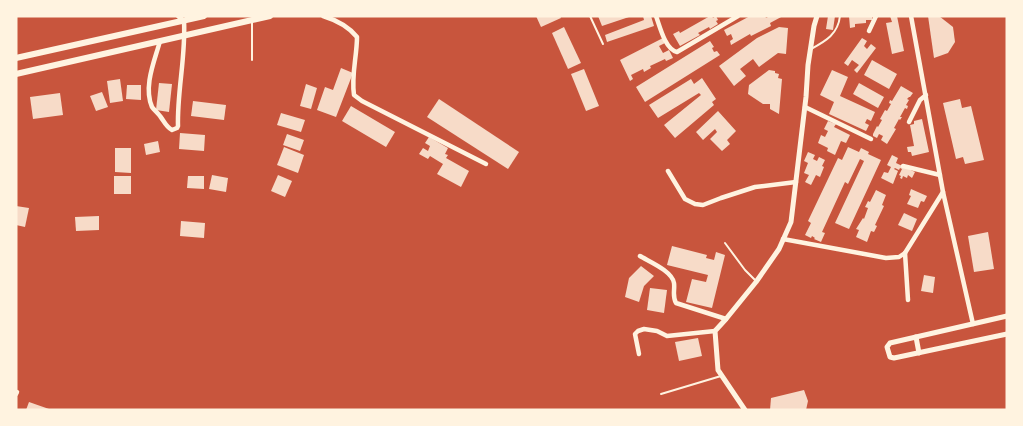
<svg xmlns="http://www.w3.org/2000/svg" width="1023" height="426" font-family="Commissioner,sans-serif">
  <style>
    .building { fill: #f7dbc8 }
    .lines { fill: none; stroke-linecap: round; stroke-linejoin: round }
    .service { stroke: #fff3e0; stroke-width: 2 }
    .minor { stroke: #fff3e0; stroke-width: 4.5 }
    .tertiary { stroke: #fff3e0; stroke-width: 5 }
    .primary { stroke: #fff3e0; stroke-width: 6 }
  </style>
  <rect width="100%" height="100%" fill="#c8553d"/>
  <g class="building">
    <polygon points="536,16 560,16 561,18 541,27"/>
    <polygon points="598,16 629,16 629,17 602,26"/>
    <polygon points="643,16 651,16 654,26 607,42 605,35 644,20"/>
    <polygon points="710,16 712,16 713,18 716,16 718,20 716,21 718,24 710,29 709,27 698,33 700,35 680,46 673,34 679,31 680,33"/>
    <polygon points="750,16 765,16 766,18 770,16 783,16 770,23 771,26 751,36 750,34 731,45 730,41 733,39 731,34 727,36 724,30"/>
    <polygon points="828,16 835,16 833,30 826,29"/>
    <polygon points="849,16 872,16 872,20 866,20 866,23 855,24 855,27 850,28"/>
    <polygon points="890,16 897,16 904,51 892,54 886,23 892,22"/>
    <polygon points="928,16 939,16 953,27 955,42 948,53 934,58"/>
    <polygon points="564,27 581,63 568,69 552,33"/>
    <polygon points="779,27 788,28 786,54 778,53 759,67 753,59 740,69 746,76 734,86 719,66 757,38"/>
    <polygon points="663,38 665,43 659,46 663,53 669,50 673,58 666,61 665,59 650,66 651,68 644,72 643,69 631,75 633,79 630,81 620,60"/>
    <polygon points="862,38 867,41 864,46 867,49 871,44 876,48 857,73 854,70 859,65 852,60 848,66 844,63"/>
    <polygon points="710,41 714,47 712,48 714,52 717,51 720,55 645,102 636,87"/>
    <polygon points="872,60 897,74 889,89 864,75"/>
    <polygon points="341,68 353,73 336,117 317,110 325,87 333,90"/>
    <polygon points="584,69 599,106 586,111 571,74"/>
    <polygon points="769,70 775,71 775,73 779,74 778,78 782,79 779,114 770,109 770,104 763,104 748,94 749,85"/>
    <polygon points="832,70 848,77 840,96 875,112 871,121 867,119 865,123 869,125 866,131 829,114 834,102 820,95"/>
    <polygon points="702,78 716,99 712,102 714,105 675,138 664,125 701,95 699,93 658,118 649,105 691,79 694,84"/>
    <polygon points="120,79 123,101 110,103 107,81"/>
    <polygon points="159,83 172,84 169,112 156,110"/>
    <polygon points="859,83 884,97 878,108 853,94"/>
    <polygon points="306,84 317,88 311,109 300,106"/>
    <polygon points="127,85 141,85 141,100 126,99"/>
    <polygon points="901,86 913,93 910,97 909,97 907,99 909,100 906,105 908,106 907,109 905,108 900,117 902,117 900,120 899,119 894,128 896,129 887,144 881,140 883,136 879,134 877,138 873,136 873,134 877,126 878,127 882,120 880,119 885,110 887,111 891,104 889,103 890,100 892,101"/>
    <polygon points="102,92 108,107 96,111 90,96"/>
    <polygon points="60,93 63,115 33,119 30,97"/>
    <polygon points="439,99 519,152 508,169 427,117"/>
    <polygon points="960,99 962,108 971,106 984,160 965,164 963,157 956,159 943,103"/>
    <polygon points="193,101 226,105 224,120 191,116"/>
    <polygon points="351,106 395,132 386,147 342,121"/>
    <polygon points="718,111 736,131 727,140 730,144 722,151 710,139 717,132 715,129 703,140 696,132"/>
    <polygon points="281,113 305,120 301,132 277,125"/>
    <polygon points="922,119 929,152 912,156 911,152 908,152 907,147 914,146 910,125 914,124 914,121"/>
    <polygon points="828,121 836,124 834,127 850,135 846,143 841,141 835,155 827,151 828,148 818,143 821,135 825,137 828,131 824,129"/>
    <polygon points="180,133 205,135 204,151 179,149"/>
    <polygon points="287,134 304,140 300,151 283,145"/>
    <polygon points="429,137 448,148 445,154 448,155 446,158 469,171 461,187 437,174 443,164 430,156 428,159 419,154 423,148 428,151 430,146 425,143"/>
    <polygon points="158,141 160,152 146,155 144,144"/>
    <polygon points="284,147 304,155 298,173 277,165"/>
    <polygon points="848,147 859,152 861,148 869,152 868,154 881,160 849,229 835,223 864,161 860,159 848,184 845,182 822,232 825,233 821,242 814,239 815,238 812,236 811,238 805,235 811,223 808,221 838,158 842,160"/>
    <polygon points="115,148 131,148 131,173 115,172"/>
    <polygon points="808,152 815,155 813,159 817,161 819,157 825,160 822,166 824,167 820,177 816,175 811,185 805,182 809,175 804,173 808,163 804,161"/>
    <polygon points="892,155 898,158 896,163 915,172 912,178 908,175 907,178 903,176 902,179 900,178 901,176 899,175 902,169 900,168 899,170 895,168 894,169 898,171 893,184 881,178 884,172 888,173 891,167 887,165"/>
    <polygon points="212,175 228,178 226,192 209,189"/>
    <polygon points="278,175 292,181 285,197 271,191"/>
    <rect x="114" y="176" width="17" height="18"/>
    <polygon points="188,176 204,176 204,189 187,188"/>
    <polygon points="911,189 927,196 924,202 921,201 918,208 907,204 911,196 909,195"/>
    <polygon points="876,190 886,195 882,205 884,206 875,225 877,226 874,232 871,231 867,242 856,237 859,230 856,229 863,218 864,219 868,208 865,207 868,201 870,202"/>
    <polygon points="16,206 29,208 25,227 16,225"/>
    <polygon points="904,213 917,219 912,231 898,225"/>
    <polygon points="99,216 99,230 76,231 75,217"/>
    <polygon points="181,221 205,223 204,238 180,236"/>
    <polygon points="988,232 994,269 974,272 968,236"/>
    <polygon points="672,246 707,255 706,258 714,260 716,252 725,255 712,308 686,302 692,279 706,282 708,275 667,265"/>
    <polygon points="641,266 654,276 644,286 639,302 625,297 629,278"/>
    <polygon points="924,275 935,277 933,293 921,291"/>
    <polygon points="650,288 667,290 664,313 647,310"/>
    <polygon points="698,338 702,356 679,361 675,342"/>
    <polygon points="804,390 808,401 806,410 770,410 771,398"/>
    <polygon points="29,402 49,409 49,410 26,410"/>
  </g>
  <g class="lines">
    <g class="service">
      <polyline points="590,16 603,44"/>
      <path d="M811,49c15,-8 27,-15 29,-33"/>
      <polyline points="252,60 252,23"/>
      <polyline points="725,243 745,270 755,280"/>
      <polyline points="661,394 721,376"/>
    </g>
    <g class="minor">
      <path d="M323,16c13,4 26,11 34,21 0,19 -6,39 -3,58l8,6 124,63"/>
      <path d="M656,16c4,11 9,33 21,36l61,-36"/>
      <polyline points="911,16 943,192 973,324"/>
      <polyline points="869,31 876,16"/>
      <path d="M160,41c-5,19 -17,45 -8,66 2,3 5,5 8,9 4,5 6,11 12,14l5,-2 1,-2c-1,-35 8,-70 6,-105l-6,-5"/>
      <polyline points="805,107 871,139"/>
      <polyline points="909,122 920,100 926,95"/>
      <polyline points="903,166 940,175"/>
      <polyline points="668,171 685,199 695,204 703,205 721,198 755,187 796,182"/>
      <polyline points="783,239 886,258 899,257 905,253 943,192"/>
      <polyline points="905,253 908,300"/>
      <path d="M640,256c10,6 32,15 34,27 1,7 -2,13 2,20l50,16"/>
      <polyline points="639,354 635,334 638,331 644,329 657,331 667,336 715,331"/>
      <polyline points="16,394 17,392"/>
    </g>
    <g class="tertiary">
      <polyline points="1007,316 890,343 887,347 890,357 894,358 1007,334"/>
      <polyline points="916,337 919,353"/>
      <polyline points="745,410 718,370 715,331 726,319 756,282 779,249 791,222 806,97 808,65 814,26 817,16"/>
    </g>
    <g class="primary">
      <polyline points="16,58 204,16"/>
      <polyline points="16,74 270,16"/>
    </g>
  </g>
  <rect width="1023" height="426" fill="none" stroke="#fff3e0" stroke-width="35"/>
</svg>
